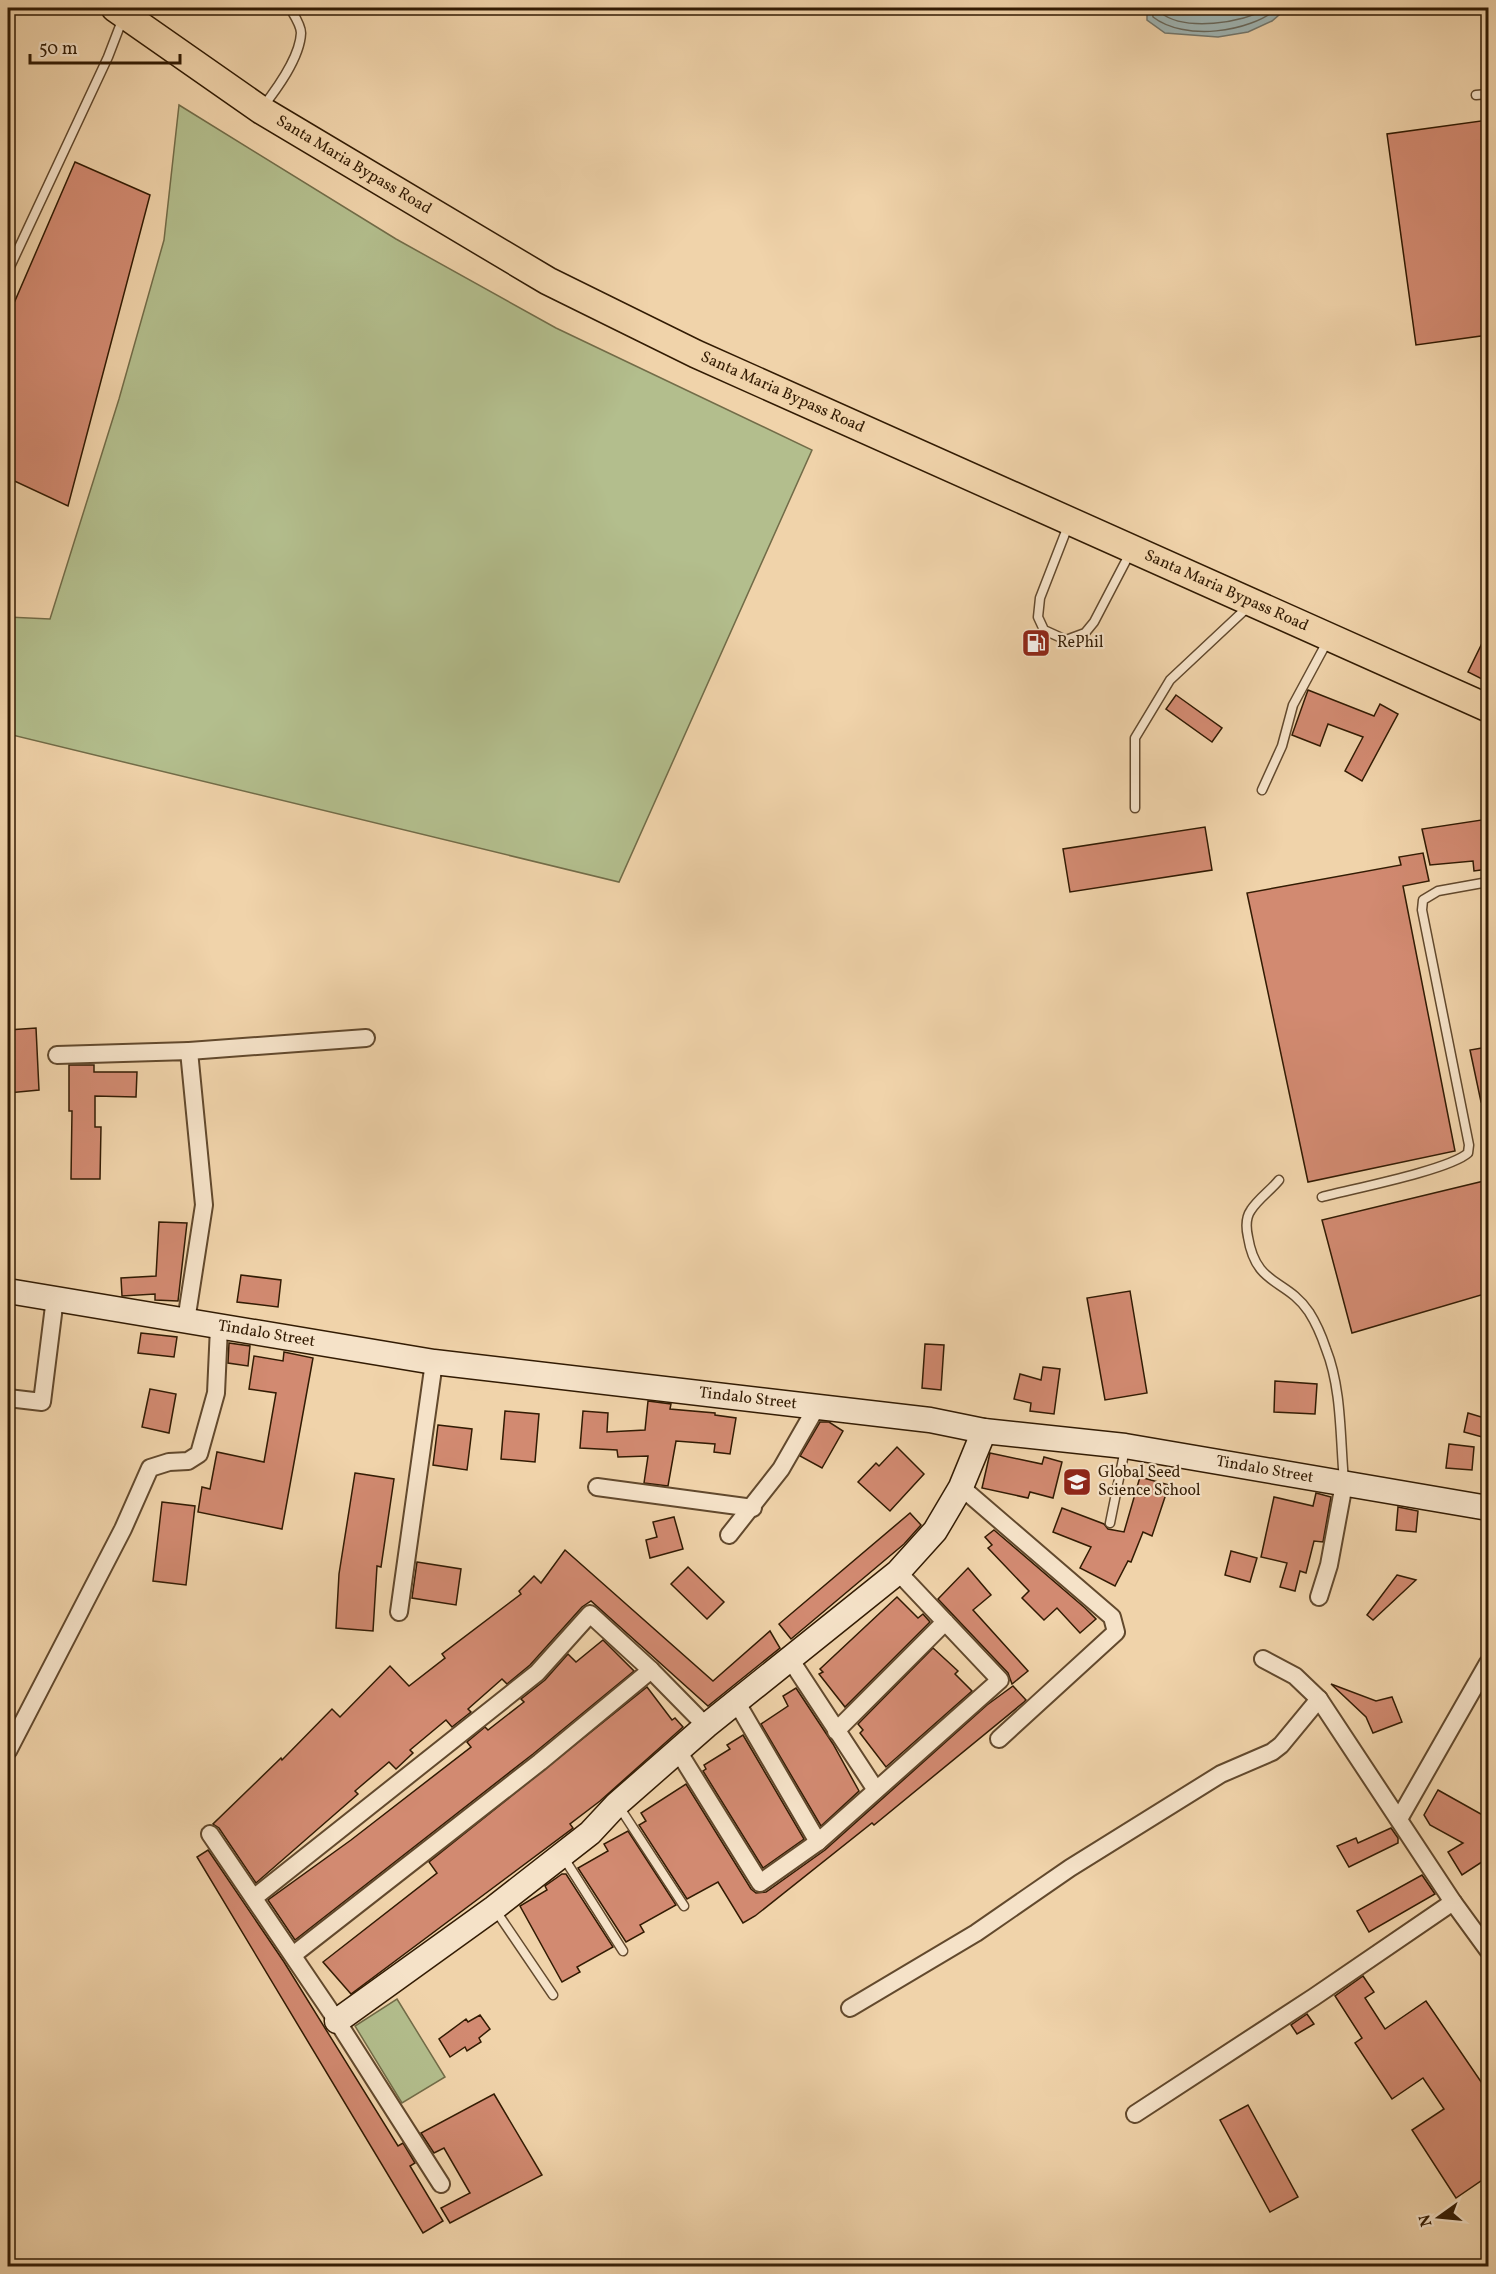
<svg xmlns="http://www.w3.org/2000/svg" width="1496" height="2274" font-family="Vollkorn,serif">
  <style>
    .green { fill: #b3be8d; stroke: #726c48; stroke-width: 1.5 }
    .water { fill: #9fb5b4; stroke: #73776d; stroke-width: 1.5 }
    .lines { fill: none; stroke-linecap: round; stroke-linejoin: round }
    .shore { stroke: #68685c; stroke-width: 1.5 }
    .building { fill: #d28a71; stroke: #321b03; stroke-width: 1.5 }
    .lane-casing { stroke: #62492d; stroke-width: 11 }
    .street-casing { stroke: #62492d; stroke-width: 20 }
    .secondary-casing { stroke: #321b03; stroke-width: 27 }
    .primary-casing { stroke: #321b03; stroke-width: 30 }
    .lane { stroke: #f5e2c8; stroke-width: 8 }
    .street { stroke: #f5e2c8; stroke-width: 16 }
    .secondary { stroke: #f5e2c8; stroke-width: 24 }
    .primary { stroke: #f0d3aa; stroke-width: 27 }
    .labels { text-anchor: middle; dominant-baseline: central; stroke-width: 4.5; stroke-linejoin: round; paint-order: stroke }
    .street-label { font-size: 16px; fill: #321b03; stroke: #f5e2c8 }
    .poi-label { font-size: 16px; fill: #321b03; stroke: #f5e2c8; text-anchor: start }
  </style>
  <rect width="100%" height="100%" fill="#f0d3aa"/>
  <filter id="stains"><feTurbulence type="fractalNoise" baseFrequency=".00333" numOctaves="4"/><feColorMatrix values="0 0 0 0 .2 0 0 0 0 .09 0 0 0 0 .02 0 0 0 .5 -.17"/></filter>
  <radialGradient id="worn" r=".72"><stop offset=".6" stop-color="#630" stop-opacity="0"/><stop offset="1" stop-color="#630" stop-opacity=".3"/></radialGradient>
  <g class="green">
    <polygon points="179,105 396,239 556,328 812,450 619,882 8,734 8,617 50,619 119,399 164,240"/>
    <polygon points="397,1999 445,2077 402,2103 355,2026"/>
  </g>
  <polygon class="water" points="1147,8 1287,8 1272,21 1248,32 1218,37 1165,33 1147,20"/>
  <g class="lines">
    <g class="shore">
      <path d="M1152,8l1,9c31,24 96,16 125,-9"/>
      <path d="M1160,8l1,5c23,18 82,11 106,-5"/>
      <polyline points="1169,8 1174,11 1217,14 1247,8"/>
    </g>
  </g>
  <g class="building">
    <polygon points="1488,120 1488,335 1416,345 1387,134"/>
    <polygon points="75,162 150,195 68,506 8,478 8,317"/>
    <polygon points="1488,631 1488,682 1468,672"/>
    <polygon points="1308,690 1374,716 1380,704 1398,714 1362,781 1345,771 1363,737 1328,724 1320,746 1292,735"/>
    <polygon points="1176,695 1222,728 1212,742 1166,709"/>
    <polygon points="1488,819 1488,869 1474,871 1473,861 1430,865 1422,829"/>
    <polygon points="1205,827 1212,870 1070,892 1063,849"/>
    <polygon points="1423,853 1429,881 1403,886 1455,1151 1308,1182 1247,893 1401,865 1399,857"/>
    <polygon points="36,1028 39,1090 8,1093 8,1030"/>
    <polygon points="1488,1047 1488,1101 1481,1102 1470,1050"/>
    <polygon points="69,1065 94,1065 94,1072 137,1072 136,1097 95,1096 95,1127 101,1127 100,1179 71,1179 72,1111 69,1111"/>
    <polygon points="1488,1180 1488,1293 1352,1333 1322,1220"/>
    <polygon points="159,1222 187,1223 178,1301 155,1300 155,1294 122,1296 121,1278 156,1276"/>
    <polygon points="241,1275 281,1280 278,1307 237,1302"/>
    <polygon points="1130,1291 1147,1393 1105,1400 1087,1298"/>
    <polygon points="141,1333 177,1337 174,1357 138,1353"/>
    <polygon points="229,1343 250,1346 248,1366 228,1363"/>
    <polygon points="925,1344 944,1345 941,1390 922,1388"/>
    <polygon points="284,1352 313,1358 282,1529 198,1512 202,1487 210,1489 217,1452 264,1462 276,1393 249,1389 254,1356 283,1361"/>
    <polygon points="1043,1367 1060,1369 1054,1414 1030,1411 1031,1403 1014,1399 1020,1374 1041,1380"/>
    <polygon points="1275,1381 1317,1384 1315,1414 1274,1412"/>
    <polygon points="150,1389 176,1394 169,1433 142,1427"/>
    <polygon points="648,1401 671,1404 670,1409 715,1413 715,1415 736,1418 730,1454 714,1452 715,1444 676,1441 668,1486 644,1483 648,1456 618,1457 617,1450 580,1448 583,1411 608,1413 607,1432 645,1430"/>
    <polygon points="505,1411 539,1414 535,1462 501,1459"/>
    <polygon points="1468,1413 1488,1419 1486,1438 1464,1432"/>
    <polygon points="820,1422 829,1422 843,1431 822,1468 800,1456"/>
    <polygon points="438,1425 472,1429 467,1470 433,1465"/>
    <polygon points="1449,1444 1474,1447 1472,1470 1446,1468"/>
    <polygon points="897,1447 924,1474 890,1511 858,1482 876,1463 879,1466"/>
    <polygon points="990,1453 1042,1464 1044,1457 1062,1462 1053,1498 1030,1492 1028,1498 982,1488"/>
    <polygon points="355,1473 394,1479 381,1567 377,1566 373,1631 336,1628 339,1574"/>
    <polygon points="1140,1477 1169,1485 1152,1536 1143,1532 1131,1562 1128,1561 1115,1586 1080,1568 1091,1547 1053,1532 1062,1508 1104,1524 1108,1529 1124,1532"/>
    <polygon points="1316,1493 1331,1497 1323,1542 1314,1541 1306,1573 1300,1571 1295,1591 1280,1587 1287,1563 1261,1557 1274,1497 1313,1506"/>
    <polygon points="162,1502 195,1506 186,1585 153,1581"/>
    <polygon points="1398,1507 1418,1511 1416,1532 1396,1530"/>
    <polygon points="910,1513 921,1525 904,1544 791,1639 779,1624"/>
    <polygon points="674,1517 683,1549 650,1558 646,1540 657,1537 653,1522"/>
    <polygon points="994,1530 1085,1608 1096,1619 1080,1633 1057,1608 1044,1620 1022,1598 1029,1591 988,1548 992,1545 985,1537"/>
    <polygon points="565,1550 713,1681 770,1631 780,1648 708,1706 591,1601 582,1607 530,1665 507,1684 502,1679 468,1709 471,1712 452,1727 446,1720 410,1750 413,1753 396,1769 389,1762 355,1791 358,1794 256,1883 219,1828 213,1824 281,1758 282,1760 332,1709 340,1717 390,1666 409,1686 445,1658 442,1654 521,1594 519,1591 534,1576 541,1583"/>
    <polygon points="1231,1551 1257,1558 1250,1582 1225,1575"/>
    <polygon points="417,1562 461,1569 456,1605 412,1598"/>
    <polygon points="688,1567 724,1602 707,1619 671,1584"/>
    <polygon points="968,1568 991,1595 973,1610 1028,1671 1012,1684 1008,1673 938,1599"/>
    <polygon points="1397,1575 1416,1580 1373,1620 1367,1615"/>
    <polygon points="897,1597 918,1618 923,1614 930,1622 845,1707 819,1674 823,1672 820,1669"/>
    <polygon points="603,1640 634,1671 533,1754 295,1940 268,1900 351,1840 471,1747 467,1742 485,1727 488,1730 524,1702 521,1699 545,1680 568,1654 576,1662"/>
    <polygon points="933,1648 958,1671 955,1674 972,1691 886,1767 860,1733 863,1730 858,1724"/>
    <polygon points="1331,1684 1376,1701 1392,1697 1402,1722 1373,1733 1366,1717"/>
    <polygon points="1013,1686 1026,1700 1024,1702 874,1825 872,1823 755,1916 743,1923 718,1882 687,1899 639,1825 646,1821 641,1813 686,1784 751,1889 756,1893 766,1892 825,1850 987,1705"/>
    <polygon points="647,1687 672,1720 675,1718 683,1727 600,1801 570,1824 573,1828 351,1994 323,1962 437,1873 429,1862"/>
    <polygon points="796,1688 833,1744 859,1791 821,1826 761,1724 788,1706 783,1696"/>
    <polygon points="743,1735 804,1839 763,1868 703,1771 706,1769 704,1765 730,1749 727,1745"/>
    <polygon points="1438,1790 1488,1818 1488,1858 1462,1875 1448,1852 1463,1843 1430,1825 1424,1815"/>
    <polygon points="1391,1828 1398,1838 1398,1843 1349,1867 1337,1846 1356,1838 1358,1843"/>
    <polygon points="628,1831 676,1905 640,1925 644,1932 626,1942 578,1868 608,1851 604,1844"/>
    <polygon points="208,1850 284,1962 398,2146 403,2143 415,2163 410,2166 443,2221 423,2233 197,1857"/>
    <polygon points="562,1874 566,1874 613,1947 577,1967 580,1972 562,1982 520,1906 547,1890 545,1886"/>
    <polygon points="1422,1875 1435,1894 1369,1932 1357,1911"/>
    <polygon points="1363,1976 1374,1992 1365,1998 1385,2029 1426,2001 1488,2092 1488,2176 1456,2198 1412,2130 1444,2109 1423,2078 1392,2099 1355,2043 1362,2038 1335,1996"/>
    <polygon points="1307,2014 1314,2024 1297,2034 1291,2025"/>
    <polygon points="480,2015 490,2029 479,2038 481,2042 467,2051 465,2047 450,2057 439,2039 466,2019 468,2022"/>
    <polygon points="494,2094 542,2175 450,2223 441,2208 470,2193 444,2148 434,2153 421,2133"/>
    <polygon points="1248,2105 1298,2197 1270,2212 1220,2120"/>
  </g>
  <g class="lines">
    <g class="lane-casing">
      <g id="lane">
        <polyline points="1476,95 1488,94"/>
        <path d="M262,108c14,-18 38,-50 39,-75 0,-8 -7,-18 -11,-25"/>
        <polyline points="8,271 108,57 123,18"/>
        <polyline points="1068,526 1040,598 1038,617 1044,630 1066,640 1085,633 1094,622 1130,553"/>
        <polyline points="1262,790 1282,746 1293,705 1328,640"/>
        <polyline points="1135,808 1135,738 1170,680 1249,606"/>
        <path d="M1279,1180c-8,10 -21,19 -28,30 -5,7 -5,18 -3,27 8,50 38,41 61,75 7,11 13,25 17,37 16,40 14,90 18,132"/>
        <path d="M1322,1197c30,-8 127,-27 146,-44l1,-8 -47,-235 1,-10 15,-9 50,-9"/>
        <polyline points="1110,1523 1125,1449"/>
        <polyline points="618,1805 684,1906"/>
        <polyline points="562,1855 623,1951"/>
        <polyline points="496,1911 553,1995"/>
      </g>
    </g>
    <g class="street-casing">
      <g id="street">
        <polyline points="189,1051 366,1038"/>
        <polyline points="57,1055 189,1051 204,1205 186,1321"/>
        <polyline points="8,1398 42,1402 55,1298"/>
        <polyline points="597,1487 753,1508"/>
        <polyline points="961,1487 1112,1617 1116,1632 999,1739"/>
        <polyline points="729,1535 781,1469 816,1408"/>
        <polyline points="1319,1597 1329,1565 1344,1484"/>
        <polyline points="399,1612 434,1362"/>
        <polyline points="790,1659 876,1790"/>
        <polyline points="1263,1659 1295,1676 1319,1699 1453,1902 1488,1950"/>
        <polyline points="737,1703 818,1842"/>
        <polyline points="836,1731 945,1622"/>
        <polyline points="8,1751 123,1529 150,1468 169,1462 188,1461 199,1454 216,1393 219,1327"/>
        <polyline points="678,1751 760,1883 818,1842 1000,1680 898,1572"/>
        <polyline points="1399,1819 1488,1663"/>
        <polyline points="210,1834 337,2021 441,2184"/>
        <polyline points="255,1897 537,1673 590,1614 651,1670 706,1726"/>
        <polyline points="293,1955 540,1762 651,1670"/>
        <polyline points="850,2008 976,1933 1070,1868 1221,1774 1272,1752 1281,1745 1319,1699"/>
        <polyline points="1135,2114 1314,1997 1453,1902"/>
      </g>
    </g>
    <g class="secondary-casing">
      <g id="secondary">
        <path id="s1" d="M8,1291l426,71 496,58 54,11 141,15 363,62"/>
        <polyline points="337,2021 494,1908 590,1833 617,1804 706,1726 898,1572 935,1531 961,1487 984,1431"/>
      </g>
    </g>
    <g class="primary-casing">
      <g id="primary">
        <path id="s2" d="M115,8l146,102 287,171 148,73 792,354"/>
      </g>
    </g>
    <use href="#lane" class="lane"/>
    <use href="#street" class="street"/>
    <use href="#secondary" class="secondary"/>
    <use href="#primary" class="primary"/>
  </g>
  <defs>
    <g id="fuel-square" transform="scale(1.5)"><rect x="-9" y="-9" width="18" height="18" rx="4" fill="#8f2418" stroke="#f5e2c8"/><path d="M-5.5-6h7V0h2V4h1.3V-2.5L3-4.5l.8-.8L6-3V5H2.5V1h-1V6h-7ZM-4.2-4.7v3.2H.2V-4.7Z" fill="#fff"/></g>
    <g id="school-square" transform="scale(1.5)"><rect x="-9" y="-9" width="18" height="18" rx="4" fill="#8f2418" stroke="#f5e2c8"/><path d="M0-5L7-2L0 1L-7-2ZM-4 1L0 2.5L4 1V4Q0 6-4 4Z" fill="#fff"/></g>
  </defs>
  <g fill-rule="evenodd">
    <use href="#fuel-square" x="1036" y="643"/>
    <use href="#school-square" x="1077" y="1482"/>
  </g>
  <g class="labels">
    <g class="street-label">
      <text stroke="none"><textPath href="#s2" startOffset="286">Santa Maria Bypass Road</textPath></text>
      <text stroke="none"><textPath href="#s2" startOffset="772">Santa Maria Bypass Road</textPath></text>
      <text stroke="none"><textPath href="#s2" startOffset="1258">Santa Maria Bypass Road</textPath></text>
      <text stroke="none"><textPath href="#s1" startOffset="262">Tindalo Street</textPath></text>
      <text stroke="none"><textPath href="#s1" startOffset="748">Tindalo Street</textPath></text>
      <text stroke="none"><textPath href="#s1" startOffset="1270">Tindalo Street</textPath></text>
    </g>
    <g class="poi-label">
      <text x="1057" y="643">RePhil</text>
      <text x="1098" y="1473">Global Seed<tspan x="1098" dy="18">Science School</tspan></text>
    </g>
  </g>
  <rect width="1496" height="2274" fill="none" stroke="#f0d3aa" stroke-width="30"/>
  <rect x="9" y="9" width="1478" height="2256" fill="none" stroke="#321b03" stroke-width="3"/>
  <rect x="15" y="15" width="1466" height="2244" fill="none" stroke="#321b03" stroke-width="1.5"/>
  <g transform="translate(1439 2217) rotate(255)" stroke="#f5e2c8" stroke-width="4.5" paint-order="stroke">
  <path d="M0-4.5L10 22L0 15L-10 22Z" fill="#321b03"/>
  <text y="-9" font-size="16" font-weight="bold" text-anchor="middle" fill="#321b03">N</text>
  </g>
  <path d="M30 54v9h150v-9" fill="none" stroke="#321b03" stroke-width="3"/>
  <text x="39" y="54" font-size="18" fill="#321b03" stroke="#f5e2c8" stroke-width="4.5" paint-order="stroke">50 m</text>
  <rect width="100%" height="100%" filter="url(#stains)"/>
  <rect width="100%" height="100%" fill="url(#worn)"/>
</svg>
